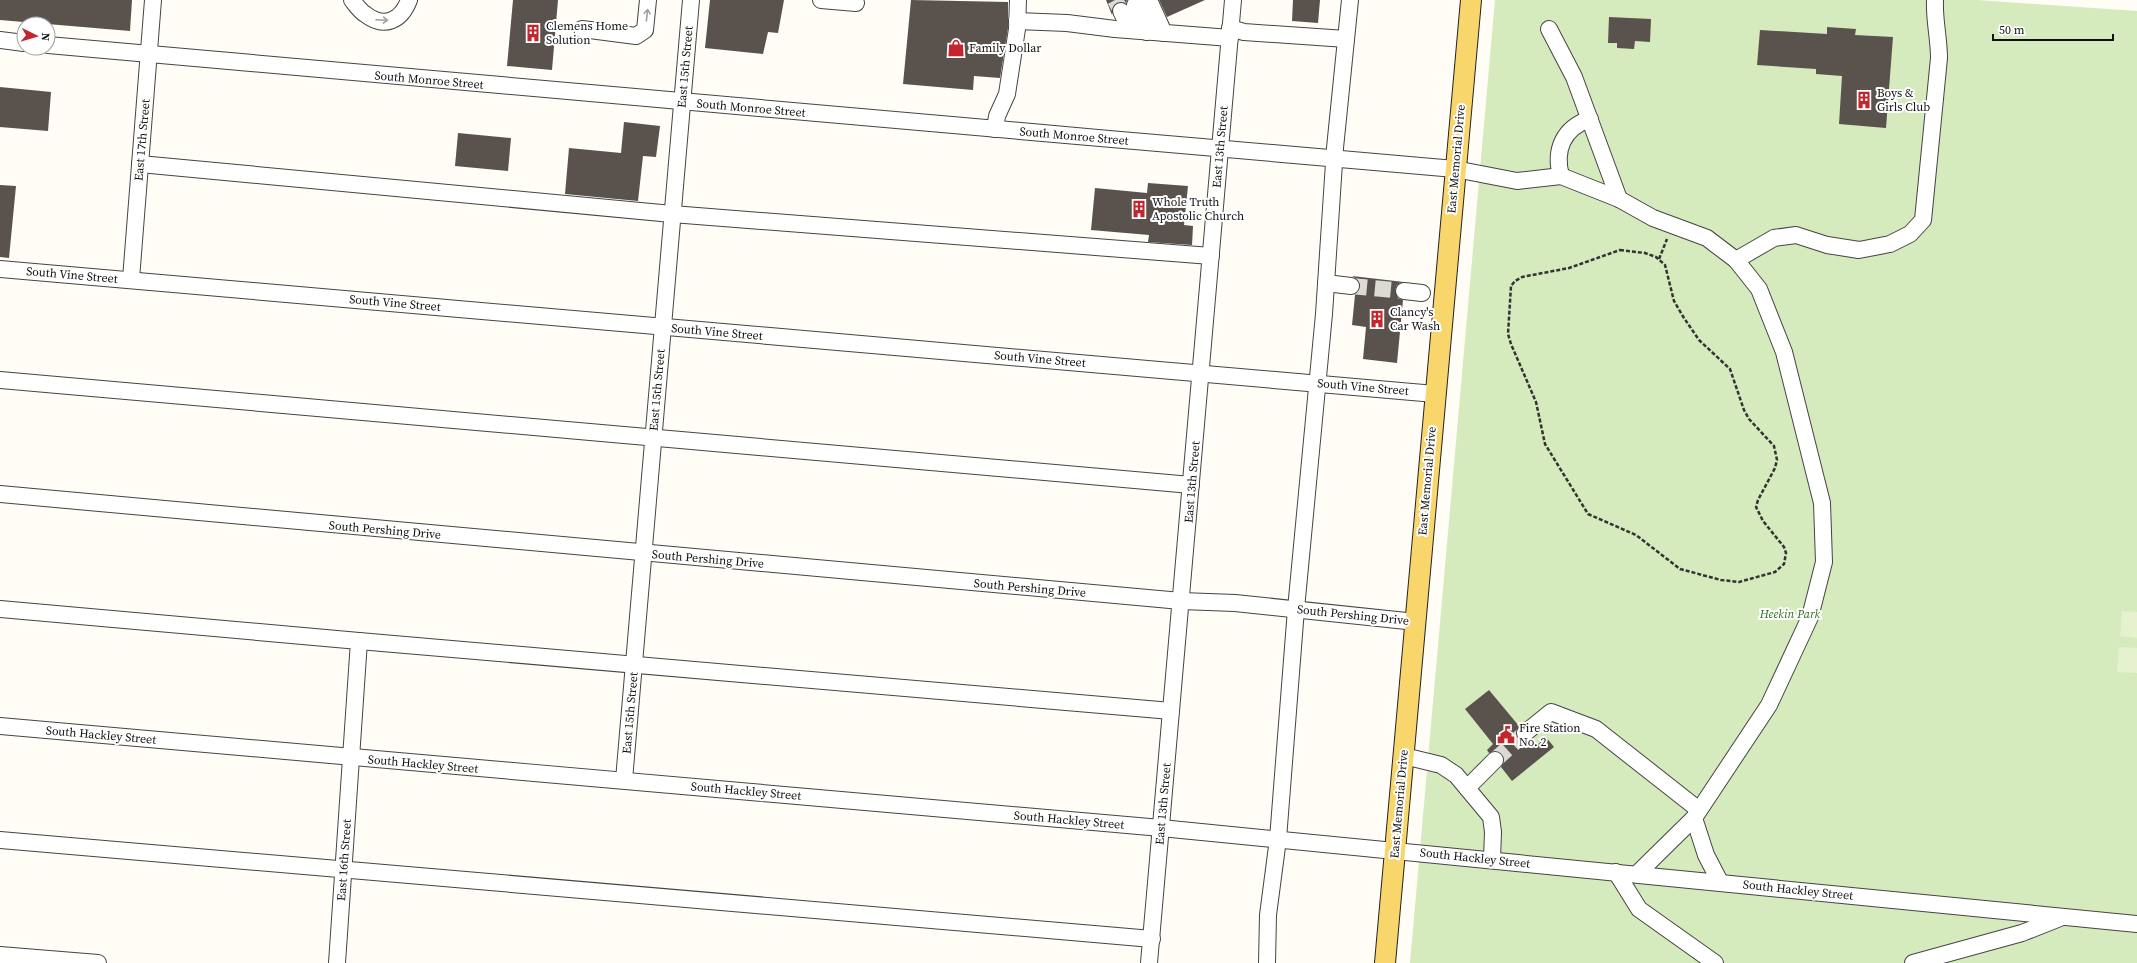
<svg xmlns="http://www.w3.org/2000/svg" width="2137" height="963" font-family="'Source Serif 4',serif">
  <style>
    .green { fill: #d5ebbd }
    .pitch { fill: #e6f2cf }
    .building { fill: #5a524d }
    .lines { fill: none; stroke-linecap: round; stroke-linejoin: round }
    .minor-tunnel { stroke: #dbdad3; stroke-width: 16; stroke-dasharray: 16 8; stroke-linecap: butt }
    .minor-casing { stroke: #444; stroke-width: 18 }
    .major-casing { stroke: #222; stroke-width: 22 }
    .path { stroke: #333; stroke-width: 2.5; stroke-dasharray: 4 2; stroke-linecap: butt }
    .minor { stroke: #fff; stroke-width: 16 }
    .major { stroke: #f9d66b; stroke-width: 20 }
    .oneway { stroke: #a0a0a0 }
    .labels { text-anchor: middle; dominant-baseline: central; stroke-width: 4; stroke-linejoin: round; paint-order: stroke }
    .poi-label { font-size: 12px; fill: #111; stroke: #fff; text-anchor: start }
    .street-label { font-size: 12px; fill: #111; stroke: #fff }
    .park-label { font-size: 12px; font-style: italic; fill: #2f6b1f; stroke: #fff }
  </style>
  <rect width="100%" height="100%" fill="#fffdf5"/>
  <polygon class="green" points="1495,0 1977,0 2137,11 2137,963 1410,963"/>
  <g class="pitch">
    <polygon points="2122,611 2137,612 2137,638 2120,636"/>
    <polygon points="2119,647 2137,648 2137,673 2117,672"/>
  </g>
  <g class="building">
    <polygon points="0,0 132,0 130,31 0,20"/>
    <polygon points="513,0 558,0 552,70 507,66"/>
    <polygon points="710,0 784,0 778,33 768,32 763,54 705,48"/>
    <polygon points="911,0 1008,2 1008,28 1000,78 974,76 973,90 903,84"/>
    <polygon points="1106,0 1127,0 1126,3 1117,2 1113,5 1112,15"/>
    <polygon points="1159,0 1205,0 1167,17"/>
    <polygon points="1293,0 1320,0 1318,23 1292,21"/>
    <polygon points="1609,17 1651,19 1650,42 1635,41 1634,49 1617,48 1617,43 1608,43"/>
    <polygon points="1827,27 1856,29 1855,35 1893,37 1886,128 1839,124 1842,76 1816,74 1816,69 1757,65 1760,30 1827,34"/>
    <polygon points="0,87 51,92 48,131 0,127"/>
    <polygon points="624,122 660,126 656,157 643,156 638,201 565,194 569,148 621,153"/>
    <polygon points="458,133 511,138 508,171 455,166"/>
    <polygon points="1148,183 1188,186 1184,225 1193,226 1192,245 1148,242 1149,235 1091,230 1095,188 1147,193"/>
    <polygon points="0,185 16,186 9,258 0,257"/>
    <polygon points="1352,276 1404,282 1397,285 1395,290 1398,298 1403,300 1397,363 1363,359 1366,327 1352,325 1355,295 1360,287 1357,279"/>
    <polygon points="1489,690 1519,726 1516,734 1518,739 1526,742 1531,740 1536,746 1546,737 1554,747 1512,781 1501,767 1504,762 1502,754 1497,751 1489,753 1487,750 1493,744 1465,709"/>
  </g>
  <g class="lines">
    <g class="minor-tunnel">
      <polyline points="1115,0 1121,11"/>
      <polyline points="1351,286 1404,291"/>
      <polyline points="1495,760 1525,733"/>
    </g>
    <g class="minor-casing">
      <g id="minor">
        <path d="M352,0c4,5 8,11 13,14 19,15 36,7 44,-14"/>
        <polyline points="821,0 856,3"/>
        <polyline points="1149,0 1164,33"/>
        <polyline points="1135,5 1147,32"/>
        <polyline points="1121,11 1130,30"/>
        <polyline points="1017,21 1067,23 1115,29 1230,38"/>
        <polyline points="1230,28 1244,32 1346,39"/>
        <polyline points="582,29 636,36 645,30 648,0"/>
        <polyline points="1549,29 1574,77 1619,199"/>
        <polyline points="0,40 24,43"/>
        <path d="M48,45c469,43 938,83 1407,124l62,12 44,-5 58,23 34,19 54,20 29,22 23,29 25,63 38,151 2,59 -14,55 -41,88 -75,113 -57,56"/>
        <polyline points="995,129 997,116 1007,94 1017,29 1018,0"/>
        <polyline points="140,164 672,214 1211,256"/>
        <path d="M1561,176c-7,-26 2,-48 29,-57"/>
        <path d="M1736,260l38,-22 22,-3 31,10 32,5 31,-6 20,-10 13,-14 16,-162c0,-20 -5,-38 -4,-58"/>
        <polyline points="0,269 1435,394"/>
        <polyline points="131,279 153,0"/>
        <polyline points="1326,283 1351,286"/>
        <polyline points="1404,291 1422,293"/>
        <polyline points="0,380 1191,485"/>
        <polyline points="0,494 1181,601 1235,603 1416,622"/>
        <polyline points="0,609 359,641 337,963"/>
        <polyline points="359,641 1171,711"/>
        <polyline points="0,726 1161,828 2137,924"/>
        <polyline points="1525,733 1551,712 1596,729 1699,810"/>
        <polyline points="1404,756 1441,765 1456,775 1491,817 1493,832 1492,859"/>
        <polyline points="624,780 691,0"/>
        <polyline points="1467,788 1495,760"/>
        <polyline points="1694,818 1706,855 1720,882"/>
        <polyline points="0,840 1152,939"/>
        <polyline points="1616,872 1639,909 1715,963"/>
        <polyline points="0,955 98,963"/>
        <polyline points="1149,963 1233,0"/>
        <polyline points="1267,963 1268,915 1278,839 1296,609 1324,314 1335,148 1350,0"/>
        <polyline points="1913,963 2022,933 2060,918"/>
      </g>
    </g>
    <g class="major-casing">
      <polyline id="major" points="1385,963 1471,0"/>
    </g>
    <g class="path">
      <polygon points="1620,250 1645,253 1656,257 1665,265 1674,301 1684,318 1699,340 1730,369 1744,410 1749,419 1774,446 1777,460 1775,468 1758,500 1756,507 1763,521 1784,547 1786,553 1784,564 1775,572 1739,582 1721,580 1680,569 1636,535 1588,514 1545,444 1536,402 1511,344 1508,334 1511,286 1515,281 1522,277 1569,268"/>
      <polyline points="1659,259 1667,239"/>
    </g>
    <use href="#minor" class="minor"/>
    <use href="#major" class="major"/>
  </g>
  <defs><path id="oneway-shaft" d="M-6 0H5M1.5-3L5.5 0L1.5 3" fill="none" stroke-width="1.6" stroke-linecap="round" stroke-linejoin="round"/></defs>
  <g class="oneway">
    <use href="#oneway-shaft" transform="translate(647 15) rotate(-84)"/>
    <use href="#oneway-shaft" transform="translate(382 20) rotate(3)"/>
  </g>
  <defs>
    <g id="building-bare" transform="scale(1.38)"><path d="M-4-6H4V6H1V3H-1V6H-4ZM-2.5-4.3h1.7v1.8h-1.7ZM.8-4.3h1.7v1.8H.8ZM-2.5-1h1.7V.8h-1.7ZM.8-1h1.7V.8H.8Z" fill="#c4262e" stroke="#fff" stroke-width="2.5" paint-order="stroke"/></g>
    <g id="shop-bare" transform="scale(1.38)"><path d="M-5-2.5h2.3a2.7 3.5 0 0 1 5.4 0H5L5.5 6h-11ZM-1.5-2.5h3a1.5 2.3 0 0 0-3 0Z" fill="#c4262e" stroke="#fff" stroke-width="2.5" paint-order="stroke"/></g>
    <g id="civic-bare" transform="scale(1.38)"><path d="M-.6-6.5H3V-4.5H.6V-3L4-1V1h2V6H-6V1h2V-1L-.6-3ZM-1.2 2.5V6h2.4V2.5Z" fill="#c4262e" stroke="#fff" stroke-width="2.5" paint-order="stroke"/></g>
  </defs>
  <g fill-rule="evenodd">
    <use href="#building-bare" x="533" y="33"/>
    <use href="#shop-bare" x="956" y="48"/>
    <use href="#building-bare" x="1864" y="100"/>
    <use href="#building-bare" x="1139" y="209"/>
    <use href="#building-bare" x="1377" y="319"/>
    <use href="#civic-bare" x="1506" y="735"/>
  </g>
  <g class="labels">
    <g class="poi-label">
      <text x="546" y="26">Clemens Home<tspan x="546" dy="14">Solution</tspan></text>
      <text x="969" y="48">Family Dollar</text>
      <text x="1877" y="93">Boys &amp;<tspan x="1877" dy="14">Girls Club</tspan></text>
      <text x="1152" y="202">Whole Truth<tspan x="1152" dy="14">Apostolic Church</tspan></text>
      <text x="1390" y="312">Clancy's<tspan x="1390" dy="14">Car Wash</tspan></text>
      <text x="1519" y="728">Fire Station<tspan x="1519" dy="14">No. 2</tspan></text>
    </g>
    <g class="street-label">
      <text transform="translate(685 67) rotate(-85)">East 15th Street</text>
      <text transform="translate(429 80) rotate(5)">South Monroe Street</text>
      <text transform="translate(751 108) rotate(5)">South Monroe Street</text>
      <text transform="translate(1074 136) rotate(5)">South Monroe Street</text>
      <text transform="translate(142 140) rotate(-85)">East 17th Street</text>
      <text transform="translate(1220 147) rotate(-85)">East 13th Street</text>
      <text transform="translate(1456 159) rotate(-85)">East Memorial Drive</text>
      <text transform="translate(72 275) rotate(5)">South Vine Street</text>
      <text transform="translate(395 303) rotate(5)">South Vine Street</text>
      <text transform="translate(717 332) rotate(5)">South Vine Street</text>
      <text transform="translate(1040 359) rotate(5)">South Vine Street</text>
      <text transform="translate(1363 387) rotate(5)">South Vine Street</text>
      <text transform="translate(657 390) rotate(-85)">East 15th Street</text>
      <text transform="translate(1427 481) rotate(-85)">East Memorial Drive</text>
      <text transform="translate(1192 482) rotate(-85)">East 13th Street</text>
      <text transform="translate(385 530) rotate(5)">South Pershing Drive</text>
      <text transform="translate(708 559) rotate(5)">South Pershing Drive</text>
      <text transform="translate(1030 588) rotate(5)">South Pershing Drive</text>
      <text transform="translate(1353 615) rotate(6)">South Pershing Drive</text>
      <text transform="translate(630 713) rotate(-85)">East 15th Street</text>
      <text transform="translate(101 735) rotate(5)">South Hackley Street</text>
      <text transform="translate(423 764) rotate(5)">South Hackley Street</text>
      <text transform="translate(746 791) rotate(5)">South Hackley Street</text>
      <text transform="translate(1163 804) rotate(-85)">East 13th Street</text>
      <text transform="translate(1399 804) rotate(-85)">East Memorial Drive</text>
      <text transform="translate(1069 820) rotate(5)">South Hackley Street</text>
      <text transform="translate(1475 858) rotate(6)">South Hackley Street</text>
      <text transform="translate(344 860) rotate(-86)">East 16th Street</text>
      <text transform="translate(1798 890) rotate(6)">South Hackley Street</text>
    </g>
    <g class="park-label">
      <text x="1790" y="614">Heekin Park</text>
    </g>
  </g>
  <g transform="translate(36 36) rotate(95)"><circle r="19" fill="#ffffff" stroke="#a0a0a0"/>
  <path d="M0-3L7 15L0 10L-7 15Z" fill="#c4262e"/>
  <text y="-6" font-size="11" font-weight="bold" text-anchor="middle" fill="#111111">N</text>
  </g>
  <path d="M1993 34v6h120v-6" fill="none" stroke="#111111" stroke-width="2"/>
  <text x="1999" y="34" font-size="12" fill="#111111" stroke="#ffffff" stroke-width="3" paint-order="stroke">50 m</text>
</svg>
